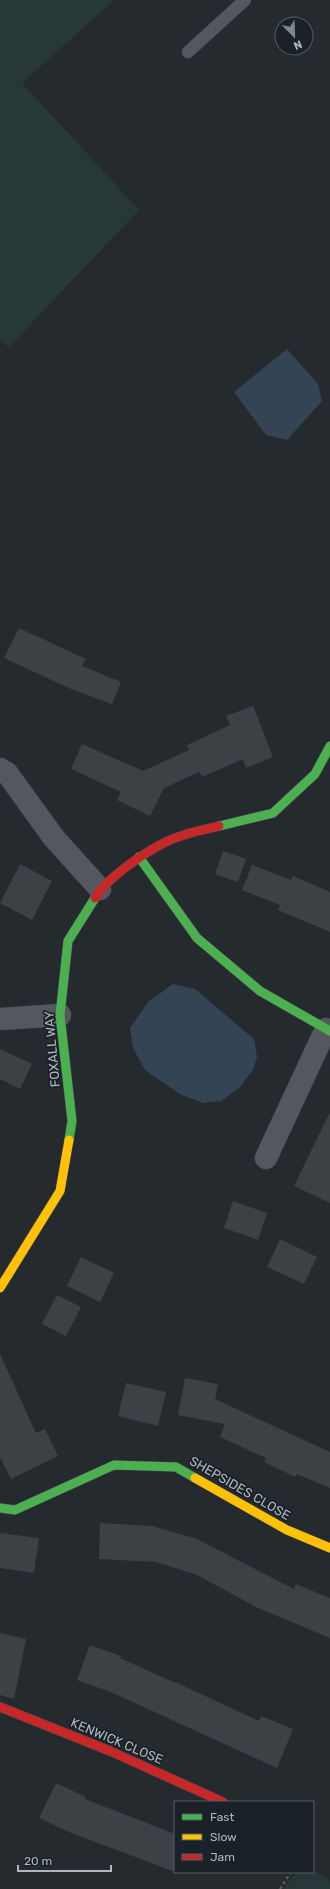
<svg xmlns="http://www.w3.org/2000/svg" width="330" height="1889" font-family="Rubik,sans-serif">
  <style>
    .green { fill: #283838 }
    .water { fill: #344455 }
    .building { fill: #3d4146 }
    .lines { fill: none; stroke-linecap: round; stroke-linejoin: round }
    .lane-casing { stroke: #42464a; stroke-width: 13 }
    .street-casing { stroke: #42464a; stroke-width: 23 }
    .fast-casing { stroke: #42464a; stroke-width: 10 }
    .slow-casing { stroke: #42464a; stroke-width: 10 }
    .jam-casing { stroke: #42464a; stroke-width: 10 }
    .path { stroke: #54595c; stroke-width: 2.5; stroke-dasharray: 3 3; stroke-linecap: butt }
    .lane { stroke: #54585e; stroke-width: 12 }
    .street { stroke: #54585e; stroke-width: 22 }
    .fast { stroke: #4caf50; stroke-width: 9 }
    .slow { stroke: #ffc107; stroke-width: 9 }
    .jam { stroke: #c62828; stroke-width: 9 }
    .labels { text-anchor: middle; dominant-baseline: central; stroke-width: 3.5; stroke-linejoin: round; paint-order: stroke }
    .street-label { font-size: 13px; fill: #aeb7c1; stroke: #1a2128 }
  </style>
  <rect width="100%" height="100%" fill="#252a2f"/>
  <g class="green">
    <polygon points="0,0 114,0 22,83 139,210 9,347 0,341"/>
    <polygon points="313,1869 330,1881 330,1889 283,1889 297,1872 313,1872"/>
  </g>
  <g class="water">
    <polygon points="287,349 318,384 322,401 287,440 266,435 234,392"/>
    <polygon points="173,984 195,989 254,1039 257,1057 253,1070 240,1087 221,1101 204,1103 181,1095 145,1070 133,1048 130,1028 148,1002"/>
  </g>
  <g class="building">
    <polygon points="19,628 86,659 82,666 121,682 112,704 71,689 4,658"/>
    <polygon points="253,706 273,757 246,768 243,759 202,777 199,772 164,788 150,816 117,800 121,792 71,769 82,744 143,771 189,750 187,745 230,725 226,716"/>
    <polygon points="223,851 246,859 238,882 215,874"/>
    <polygon points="20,864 52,881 32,920 0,903"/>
    <polygon points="252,865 291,880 293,876 330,892 330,932 278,910 280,905 242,890"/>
    <polygon points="0,1049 32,1064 20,1089 0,1079"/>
    <polygon points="330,1112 330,1203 294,1186"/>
    <polygon points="233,1201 267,1213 258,1240 224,1228"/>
    <polygon points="280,1239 317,1257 304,1284 267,1267"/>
    <polygon points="81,1257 114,1273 100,1302 67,1286"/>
    <polygon points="57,1295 81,1307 66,1336 42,1324"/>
    <polygon points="0,1354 36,1433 45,1429 58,1456 11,1479 0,1457"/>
    <polygon points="185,1378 218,1384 215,1399 330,1452 330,1488 297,1474 295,1477 264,1462 266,1458 220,1437 225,1424 178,1415"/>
    <polygon points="126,1383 166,1392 158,1426 118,1416"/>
    <polygon points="100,1523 152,1526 197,1539 294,1589 296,1584 330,1598 330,1638 258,1608 197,1575 156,1562 99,1559"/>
    <polygon points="0,1533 39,1538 34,1573 0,1568"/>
    <polygon points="0,1633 26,1639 14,1699 0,1695"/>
    <polygon points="90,1645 121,1656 120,1658 175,1683 175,1682 259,1721 261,1716 293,1729 277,1768 113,1693 77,1680"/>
    <polygon points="56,1783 86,1797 85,1799 175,1834 175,1872 69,1832 39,1818"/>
  </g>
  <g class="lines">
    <g class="lane-casing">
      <polyline id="lane" points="188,52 245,0"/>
    </g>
    <g class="street-casing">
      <g id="street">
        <polyline points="0,769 7,773 54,838 100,889"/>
        <polyline points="0,1019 60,1015"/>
        <polyline points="266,1158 326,1029"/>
      </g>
    </g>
    <g class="fast-casing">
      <g id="fast">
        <polyline points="219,826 273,813 315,774 330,746"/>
        <polyline points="139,857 197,938 260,991 330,1031"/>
        <polyline points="69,1140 72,1121 60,1015 68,941 95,898"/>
        <polyline points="0,1508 15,1510 114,1465 176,1467 195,1478"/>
      </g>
    </g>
    <g class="slow-casing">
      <g id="slow">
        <polyline points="0,1288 60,1191 69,1140"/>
        <polyline points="195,1478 287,1530 330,1548"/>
      </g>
    </g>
    <g class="jam-casing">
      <g id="jam">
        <path d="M95,898c14,-23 63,-56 89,-63 11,-4 24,-6 35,-9"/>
        <polyline points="0,1707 110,1751 223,1802"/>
      </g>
    </g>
    <polyline class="path" points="280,1889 291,1872"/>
    <use href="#lane" class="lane"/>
    <use href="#street" class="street"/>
    <use href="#fast" class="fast"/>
    <use href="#slow" class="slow"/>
    <use href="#jam" class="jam"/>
  </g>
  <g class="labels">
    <g class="street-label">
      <text transform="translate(52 1049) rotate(-95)">FOXALL WAY</text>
      <text transform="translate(240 1488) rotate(30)">SHEPSIDES CLOSE</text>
      <text transform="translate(117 1741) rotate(23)">KENWICK CLOSE</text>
    </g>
  </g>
  <rect x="174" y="1801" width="140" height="72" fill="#1a2128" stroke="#555d65"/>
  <rect x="182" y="1814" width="20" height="6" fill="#4caf50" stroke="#555d65"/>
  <text x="210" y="1821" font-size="12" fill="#aeb7c1">Fast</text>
  <rect x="182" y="1834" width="20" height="6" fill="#ffc107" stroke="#555d65"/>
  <text x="210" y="1841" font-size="12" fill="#aeb7c1">Slow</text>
  <rect x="182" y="1854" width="20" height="6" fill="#c62828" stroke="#555d65"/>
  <text x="210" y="1861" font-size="12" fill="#aeb7c1">Jam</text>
  <g transform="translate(294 36) rotate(157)"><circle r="19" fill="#1a2128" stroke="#555d65"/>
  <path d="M0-3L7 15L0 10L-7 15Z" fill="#7e868e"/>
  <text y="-6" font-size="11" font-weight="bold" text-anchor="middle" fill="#aeb7c1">N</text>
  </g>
  <path d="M18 1865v6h93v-6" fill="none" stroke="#aeb7c1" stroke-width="2"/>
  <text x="24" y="1865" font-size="12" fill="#aeb7c1" stroke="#1a2128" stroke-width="3" paint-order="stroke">20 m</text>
</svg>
